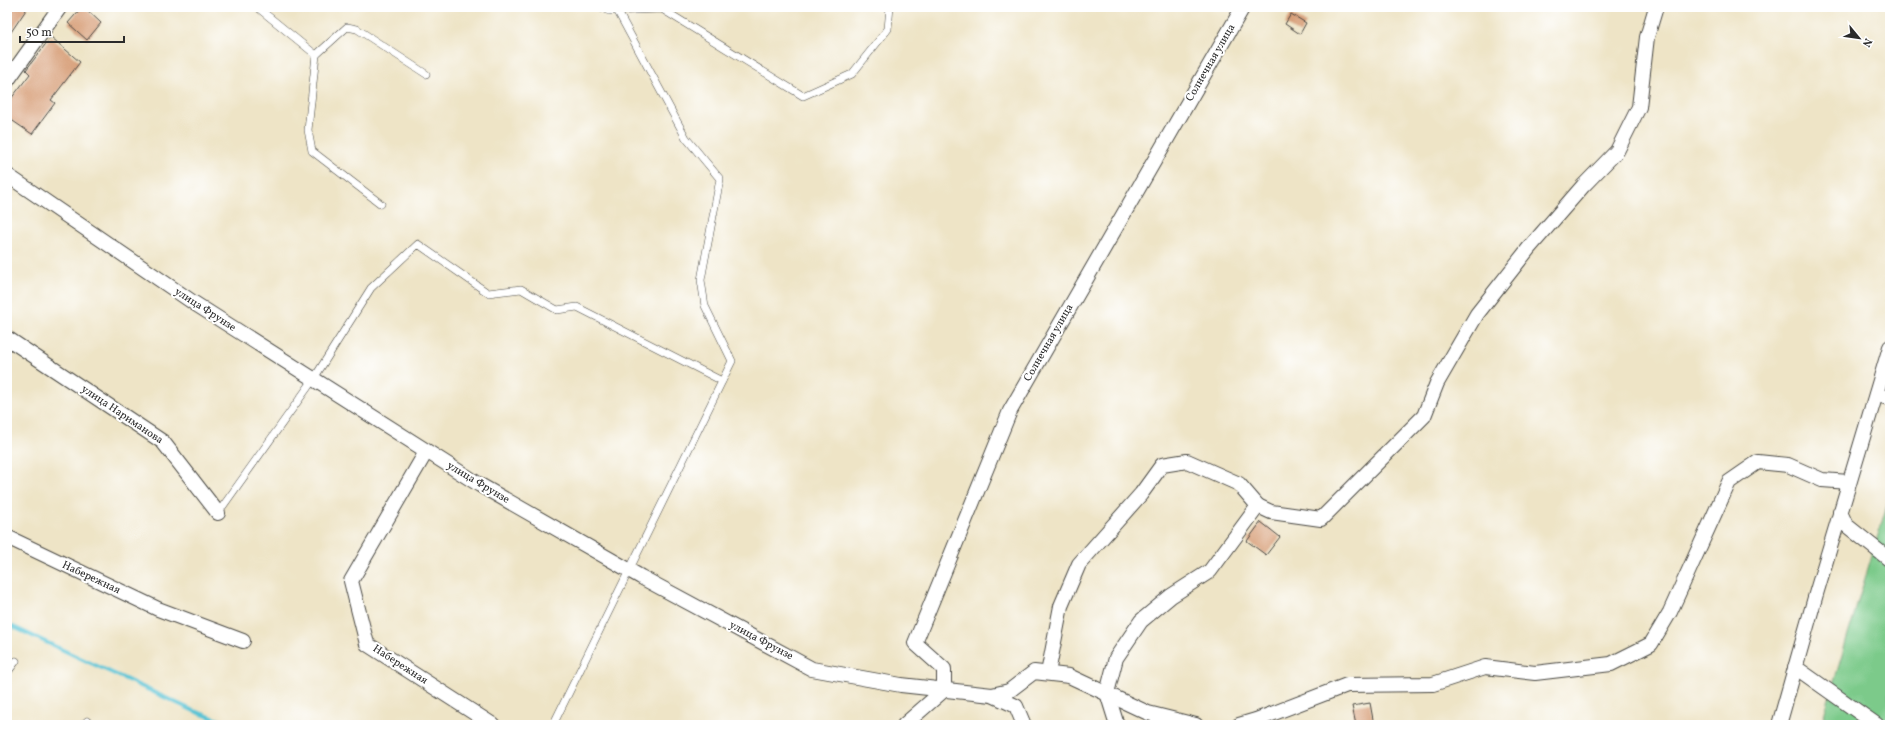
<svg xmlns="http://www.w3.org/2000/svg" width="1897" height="732" font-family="Vollkorn,serif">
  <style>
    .green { fill: #7bca8a; stroke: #537a5a }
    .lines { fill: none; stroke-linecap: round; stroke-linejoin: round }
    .stream { stroke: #5ac4d5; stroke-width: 4 }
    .building { fill: #d79e77 }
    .lane-casing { stroke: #484742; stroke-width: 8 }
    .street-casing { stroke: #484742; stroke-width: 16 }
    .lane { stroke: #fff; stroke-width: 7 }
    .street { stroke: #fff; stroke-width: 14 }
    .labels { text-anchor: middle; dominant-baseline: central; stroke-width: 4; stroke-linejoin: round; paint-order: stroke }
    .street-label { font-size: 11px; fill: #2b2b2b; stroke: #fff }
  </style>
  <rect width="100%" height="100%" fill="#fff"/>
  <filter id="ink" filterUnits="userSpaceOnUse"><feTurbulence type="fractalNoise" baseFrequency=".025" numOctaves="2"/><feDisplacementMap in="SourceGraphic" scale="8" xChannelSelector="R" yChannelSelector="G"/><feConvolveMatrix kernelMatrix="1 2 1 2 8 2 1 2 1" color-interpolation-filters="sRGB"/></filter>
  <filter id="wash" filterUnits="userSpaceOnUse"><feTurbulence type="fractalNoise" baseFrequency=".012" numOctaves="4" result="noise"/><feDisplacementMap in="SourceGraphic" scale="16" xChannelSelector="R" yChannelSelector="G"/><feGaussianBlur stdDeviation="0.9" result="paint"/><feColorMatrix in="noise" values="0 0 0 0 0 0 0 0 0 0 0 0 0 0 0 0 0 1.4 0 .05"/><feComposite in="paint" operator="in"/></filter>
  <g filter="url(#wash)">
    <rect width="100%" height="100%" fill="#eee4c6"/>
    <polygon class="green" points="1890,495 1890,725 1821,725"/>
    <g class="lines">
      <polyline class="stream" points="7,624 194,711 232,725"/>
    </g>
    <g id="blocks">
      <g class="building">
        <polygon points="7,7 28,7 7,38"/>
        <polygon points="82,7 84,7 101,23 87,40 68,23"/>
        <polygon points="1291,14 1306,23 1300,34 1285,24"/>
        <polygon points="51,37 80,62 51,100 55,103 32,134 7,117 7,104 30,74 26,70"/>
        <polygon points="1261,522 1280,537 1266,555 1247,541"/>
        <polygon points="1370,703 1374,725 1356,725 1352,706"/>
      </g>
    </g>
  </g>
  <g filter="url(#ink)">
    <use href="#blocks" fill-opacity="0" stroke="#484742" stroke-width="1"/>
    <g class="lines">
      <g class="lane-casing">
        <g id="lane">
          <polyline points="257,7 316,55 308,130 312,151 381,204"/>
          <polyline points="601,7 609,11 662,9 803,96 852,74 888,29 890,7"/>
          <polyline points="316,55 347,27 357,29 426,74"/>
          <polyline points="218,513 313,380 371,288 418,244 488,293 521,289 557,310 577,307 722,381"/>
          <polyline points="7,673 16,661"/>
          <polyline points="83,725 87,721"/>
          <polyline points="553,725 732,361 705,306 701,280 720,179 686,138 617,10"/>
        </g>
      </g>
      <g class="street-casing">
        <g id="street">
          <polyline points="7,81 60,7"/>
          <polyline points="7,175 194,303 480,485 641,577 812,669 901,685 992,695 1016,706 1024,725"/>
          <polyline points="7,338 163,442 218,513"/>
          <polyline points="1876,395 1890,398"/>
          <polyline points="426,452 351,581 367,644 493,725"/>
          <polyline points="1258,506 1271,512 1321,519 1424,416 1437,383 1477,314 1529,248 1583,186 1617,151 1639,107 1647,37 1656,7"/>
          <polyline points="1840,512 1846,525 1890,560"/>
          <polyline points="7,537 158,609 243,641"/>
          <polyline points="1795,667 1877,725"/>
          <polyline points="1048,673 1061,606 1079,564 1141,494 1162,465 1187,461 1239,484 1258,506 1210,571 1171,596 1141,621 1116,658 1107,693 1117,725"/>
          <polyline points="992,695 1009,691 1034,672 1069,676 1148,713 1196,725"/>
          <polyline points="904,725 944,690 944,669 915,643 1010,411 1243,7"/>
          <polyline points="1239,725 1256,720 1347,685 1433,684 1485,667 1535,673 1611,664 1651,644 1670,612 1729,482 1758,462 1788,465 1822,480 1849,482"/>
          <polyline points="1779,725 1816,594 1890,347"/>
        </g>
      </g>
      <use href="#lane" class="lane"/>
      <use href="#street" class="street"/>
    </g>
  </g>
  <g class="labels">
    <g class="street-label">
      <text transform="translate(1211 63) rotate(-60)">Солнечная улица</text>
      <text transform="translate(205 310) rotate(33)">улица Фрунзе</text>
      <text transform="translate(1049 343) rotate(-60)">Солнечная улица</text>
      <text transform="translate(122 415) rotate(34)">улица Нариманова</text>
      <text transform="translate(478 483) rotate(31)">улица Фрунзе</text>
      <text transform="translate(91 578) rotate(25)">Набережная</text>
      <text transform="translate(761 641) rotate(28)">улица Фрунзе</text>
      <text transform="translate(400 665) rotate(33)">Набережная</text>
    </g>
  </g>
  <rect width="1897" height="732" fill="none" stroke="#fff" stroke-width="24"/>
  <g transform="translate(1859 38) rotate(119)" stroke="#ffffff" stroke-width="3" paint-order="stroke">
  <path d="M0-3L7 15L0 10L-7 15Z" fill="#2b2b2b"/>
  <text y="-6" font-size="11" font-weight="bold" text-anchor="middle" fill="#2b2b2b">N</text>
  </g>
  <path d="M20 36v6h104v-6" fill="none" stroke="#2b2b2b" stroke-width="2"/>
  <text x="26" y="36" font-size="12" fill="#2b2b2b" stroke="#ffffff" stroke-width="3" paint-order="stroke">50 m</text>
</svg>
